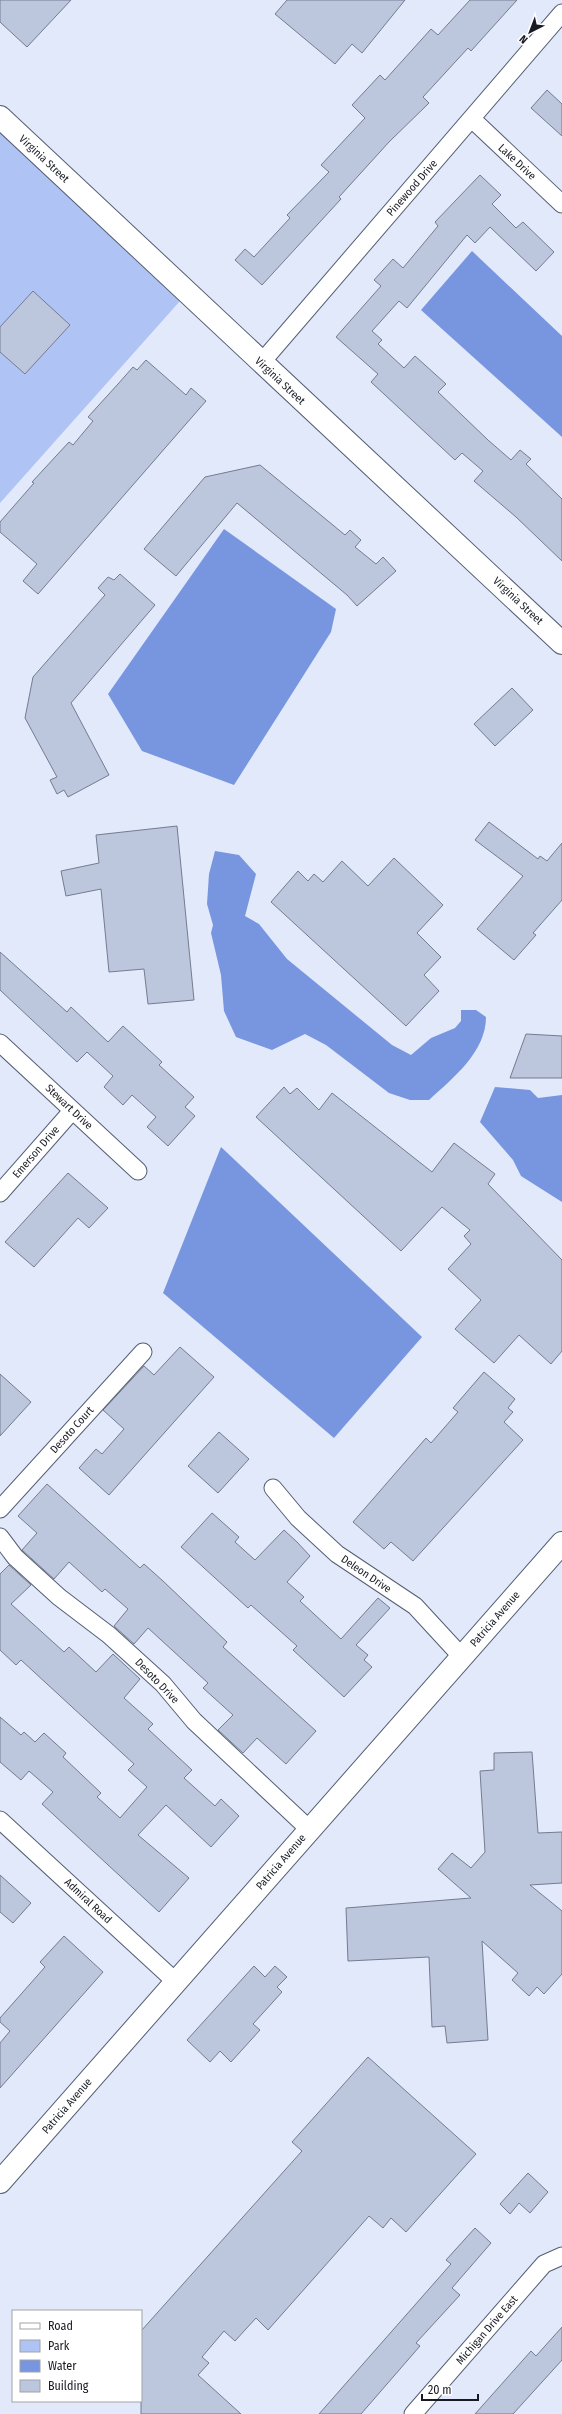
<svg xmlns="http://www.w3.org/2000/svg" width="562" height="2414" font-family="'Fira Sans Condensed',sans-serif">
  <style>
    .green { fill: #afc4f4 }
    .water { fill: #7895df }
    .building { fill: #bcc6dc; stroke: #737c91 }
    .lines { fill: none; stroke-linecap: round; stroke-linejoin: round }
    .street-casing { stroke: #565f72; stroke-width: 19 }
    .secondary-casing { stroke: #565f72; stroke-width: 24 }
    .street { stroke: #fff; stroke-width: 17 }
    .secondary { stroke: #fff; stroke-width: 22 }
    .labels { text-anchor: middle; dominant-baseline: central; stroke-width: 3; stroke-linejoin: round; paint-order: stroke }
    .street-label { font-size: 11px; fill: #171a22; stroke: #fff }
  </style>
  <rect width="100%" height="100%" fill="#e1e9fb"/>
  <polygon class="green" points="0,132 180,301 0,503"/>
  <g class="water">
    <polygon points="472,251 562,336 562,437 421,310"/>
    <polygon points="224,529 336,609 331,632 234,785 142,751 108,694"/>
    <path d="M215,851l24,4 17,19 -11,42 14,8 28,35 105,86 19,10 20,-17 24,-10 6,-7v-11h15l10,7c0,35 -33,61 -57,83h-19l-21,-7 -63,-48 -21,-11 -33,16 -36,-13 -12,-26 -3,-36 -10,-42 2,-8 -6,-21 2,-30z"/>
    <polygon points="495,1087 530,1090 538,1098 562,1095 562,1202 521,1176 513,1160 480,1122"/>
    <polygon points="221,1147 422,1337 334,1438 163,1293"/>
  </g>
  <g class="building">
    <polygon points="0,0 71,0 27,47 0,22"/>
    <polygon points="287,0 405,0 362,53 352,44 335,64 275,14"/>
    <polygon points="470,0 517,0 471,51 468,48 423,97 429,103 389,142 339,197 341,199 262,285 235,260 245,249 254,257 290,218 287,215 329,172 321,165 365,118 352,105 380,75 385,80 431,29 438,35"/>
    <polygon points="547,90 562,104 562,136 531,108"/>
    <polygon points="480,175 501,195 492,204 516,228 523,222 554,252 536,271 490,227 475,243 467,235 407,308 399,301 372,331 382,340 378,344 404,368 415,356 446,384 438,392 488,440 511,460 520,450 531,459 526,464 562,499 562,561 516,517 474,481 483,471 462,453 455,460 371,382 378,374 336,337 381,286 374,280 393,259 403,268 438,226 435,222"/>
    <polygon points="33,291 70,325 25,374 0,352 0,327"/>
    <polygon points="146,360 186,395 191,388 206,401 38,594 23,581 37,564 0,532 0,522 34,483 32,482 69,442 73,445 93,421 88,417 118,384 133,367 137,370"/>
    <polygon points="260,465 345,535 350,530 361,540 355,547 376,564 383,557 396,571 357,606 347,595 237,503 176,576 144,549 205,477"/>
    <polygon points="120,574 155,605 71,703 109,775 68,797 64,790 57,794 50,780 57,777 25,718 33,677 105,595 98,588 108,577 114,580"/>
    <polygon points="512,688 533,710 495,746 474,724"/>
    <polygon points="489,822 538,859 540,856 547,861 562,843 562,900 533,933 536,935 514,960 477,929 523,876 475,840"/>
    <polygon points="177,826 194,1000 148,1004 144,969 109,972 101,889 66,896 61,871 99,863 96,835"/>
    <polygon points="394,858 443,905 417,933 441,957 424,975 439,991 406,1026 271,902 298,871 308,881 314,874 323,882 342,861 368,886"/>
    <polygon points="0,952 67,1012 71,1007 108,1042 123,1026 162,1062 159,1065 194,1097 185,1107 195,1116 168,1146 147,1127 156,1117 132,1095 123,1105 104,1087 113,1076 87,1052 77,1062 0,990"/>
    <polygon points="526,1034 562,1036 562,1078 510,1078"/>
    <polygon points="284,1087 290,1094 297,1088 319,1110 332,1093 432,1172 454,1143 495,1174 488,1184 562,1260 562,1351 551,1364 519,1335 494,1363 455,1329 481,1300 448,1269 471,1244 464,1236 470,1230 442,1207 401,1251 256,1117"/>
    <polygon points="68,1173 108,1208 89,1228 78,1218 34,1267 5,1242"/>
    <polygon points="180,1347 214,1377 109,1495 79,1468 96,1449 102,1454 124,1429 103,1410 144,1366 154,1375"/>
    <polygon points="484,1372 515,1399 508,1408 513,1412 504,1422 523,1440 413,1561 391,1542 384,1549 353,1522 426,1438 431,1443 458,1412 453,1408"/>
    <polygon points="0,1374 31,1402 0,1436"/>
    <polygon points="219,1432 249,1459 218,1493 188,1466"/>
    <polygon points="47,1484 140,1568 144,1564 163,1581 227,1642 223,1647 316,1731 286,1764 257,1738 243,1753 218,1730 233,1715 203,1688 208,1683 148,1628 134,1644 114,1626 128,1609 105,1589 102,1592 69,1562 54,1579 22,1550 37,1533 18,1516"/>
    <polygon points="212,1513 239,1537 235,1542 255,1560 284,1530 297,1542 310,1556 287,1582 304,1597 300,1601 341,1639 378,1598 390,1608 356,1645 368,1655 364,1660 372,1667 344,1697 293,1650 297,1646 251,1605 248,1608 181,1547"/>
    <polygon points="9,1565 31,1585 11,1604 64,1652 69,1647 96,1672 113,1654 140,1679 124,1698 153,1724 148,1729 192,1770 184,1778 215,1806 221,1799 239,1816 211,1847 166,1805 138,1835 189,1878 159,1912 42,1804 53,1792 29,1771 21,1780 0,1762 0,1717 21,1735 24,1732 35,1742 44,1733 66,1753 63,1757 101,1793 97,1797 120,1818 147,1787 128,1770 134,1764 21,1660 16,1665 0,1650 0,1574"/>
    <polygon points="532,1752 538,1833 562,1832 562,1883 530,1885 562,1911 562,1974 544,1994 537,1987 529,1996 512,1980 518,1973 482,1941 488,2040 447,2043 445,2026 432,2027 429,1957 348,1961 346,1908 471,1898 438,1869 452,1853 471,1868 485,1852 480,1771 494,1770 494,1753"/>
    <polygon points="0,1875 31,1903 13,1923 0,1912"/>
    <polygon points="64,1936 103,1972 0,2088 0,2043 10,2031 0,2022 0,2018 45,1967 40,1962"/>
    <polygon points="254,1966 265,1977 275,1966 287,1977 277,1987 282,1992 253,2024 260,2030 231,2062 220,2051 210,2062 187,2040"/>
    <polygon points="368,2057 476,2154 406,2232 391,2218 383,2228 369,2216 268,2330 256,2318 235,2341 224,2331 202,2357 209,2363 198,2375 241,2414 141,2414 141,2331 302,2151 292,2142"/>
    <polygon points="528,2173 548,2192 530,2213 519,2203 510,2214 500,2204"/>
    <polygon points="475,2228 491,2243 452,2288 460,2295 416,2343 420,2346 361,2414 319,2414 451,2264 446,2260"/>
    <polygon points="562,2327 562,2360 513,2414 475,2414 531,2351 536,2356"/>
  </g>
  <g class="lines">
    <g class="street-casing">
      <g id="street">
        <polyline points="472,119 562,204"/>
        <polyline points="261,363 562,13"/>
        <polyline points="0,1043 138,1171"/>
        <polyline points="0,1193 72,1111"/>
        <polyline points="273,1488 298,1518 337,1554 415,1606 462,1657"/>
        <polyline points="0,1509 143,1352"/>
        <polyline points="0,1537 15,1557 59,1597 109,1635 163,1684 194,1721 309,1829"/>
        <polyline points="0,1820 176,1982"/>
        <polyline points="413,2414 544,2264 562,2256"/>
      </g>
    </g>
    <g class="secondary-casing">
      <g id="secondary">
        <polyline points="0,117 562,643"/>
        <polyline points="0,2182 562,1543"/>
      </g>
    </g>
    <use href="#street" class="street"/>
    <use href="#secondary" class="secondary"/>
  </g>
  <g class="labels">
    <g class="street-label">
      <text transform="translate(44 159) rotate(43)">Virginia Street</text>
      <text transform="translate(517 162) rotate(43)">Lake Drive</text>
      <text transform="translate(412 188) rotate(-49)">Pinewood Drive</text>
      <text transform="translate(280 381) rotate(43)">Virginia Street</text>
      <text transform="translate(518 601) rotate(43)">Virginia Street</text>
      <text transform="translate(69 1107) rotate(43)">Stewart Drive</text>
      <text transform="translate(36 1152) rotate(-49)">Emerson Drive</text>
      <text transform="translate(72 1430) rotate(-48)">Desoto Court</text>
      <text transform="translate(366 1574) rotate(34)">Deleon Drive</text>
      <text transform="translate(495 1619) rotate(-49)">Patricia Avenue</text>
      <text transform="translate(157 1681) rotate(46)">Desoto Drive</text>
      <text transform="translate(281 1862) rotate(-49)">Patricia Avenue</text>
      <text transform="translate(88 1901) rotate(43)">Admiral Road</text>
      <text transform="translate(67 2106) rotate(-49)">Patricia Avenue</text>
      <text transform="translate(487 2330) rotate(-49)">Michigan Drive East</text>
    </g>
  </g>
  <rect x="12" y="2310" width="130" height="92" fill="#ffffff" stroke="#a2a3a7"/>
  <rect x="20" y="2323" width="20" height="6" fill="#ffffff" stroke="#a2a3a7"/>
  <text x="48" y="2330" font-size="12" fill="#171a22">Road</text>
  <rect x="20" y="2340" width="20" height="12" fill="#afc4f4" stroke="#a2a3a7"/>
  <text x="48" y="2350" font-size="12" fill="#171a22">Park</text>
  <rect x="20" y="2360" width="20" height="12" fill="#7895df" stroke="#a2a3a7"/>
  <text x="48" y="2370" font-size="12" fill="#171a22">Water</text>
  <rect x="20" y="2380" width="20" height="12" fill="#bcc6dc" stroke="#a2a3a7"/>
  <text x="48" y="2390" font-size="12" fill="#171a22">Building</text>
  <g transform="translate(530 32) rotate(222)" stroke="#ffffff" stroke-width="3" paint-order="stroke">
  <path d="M0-3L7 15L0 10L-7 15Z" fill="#171a22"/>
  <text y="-6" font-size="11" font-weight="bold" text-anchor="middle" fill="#171a22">N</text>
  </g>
  <path d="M422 2394v6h56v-6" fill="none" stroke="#171a22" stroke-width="2"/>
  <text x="428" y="2394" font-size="12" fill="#171a22" stroke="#ffffff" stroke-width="3" paint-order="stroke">20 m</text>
</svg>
